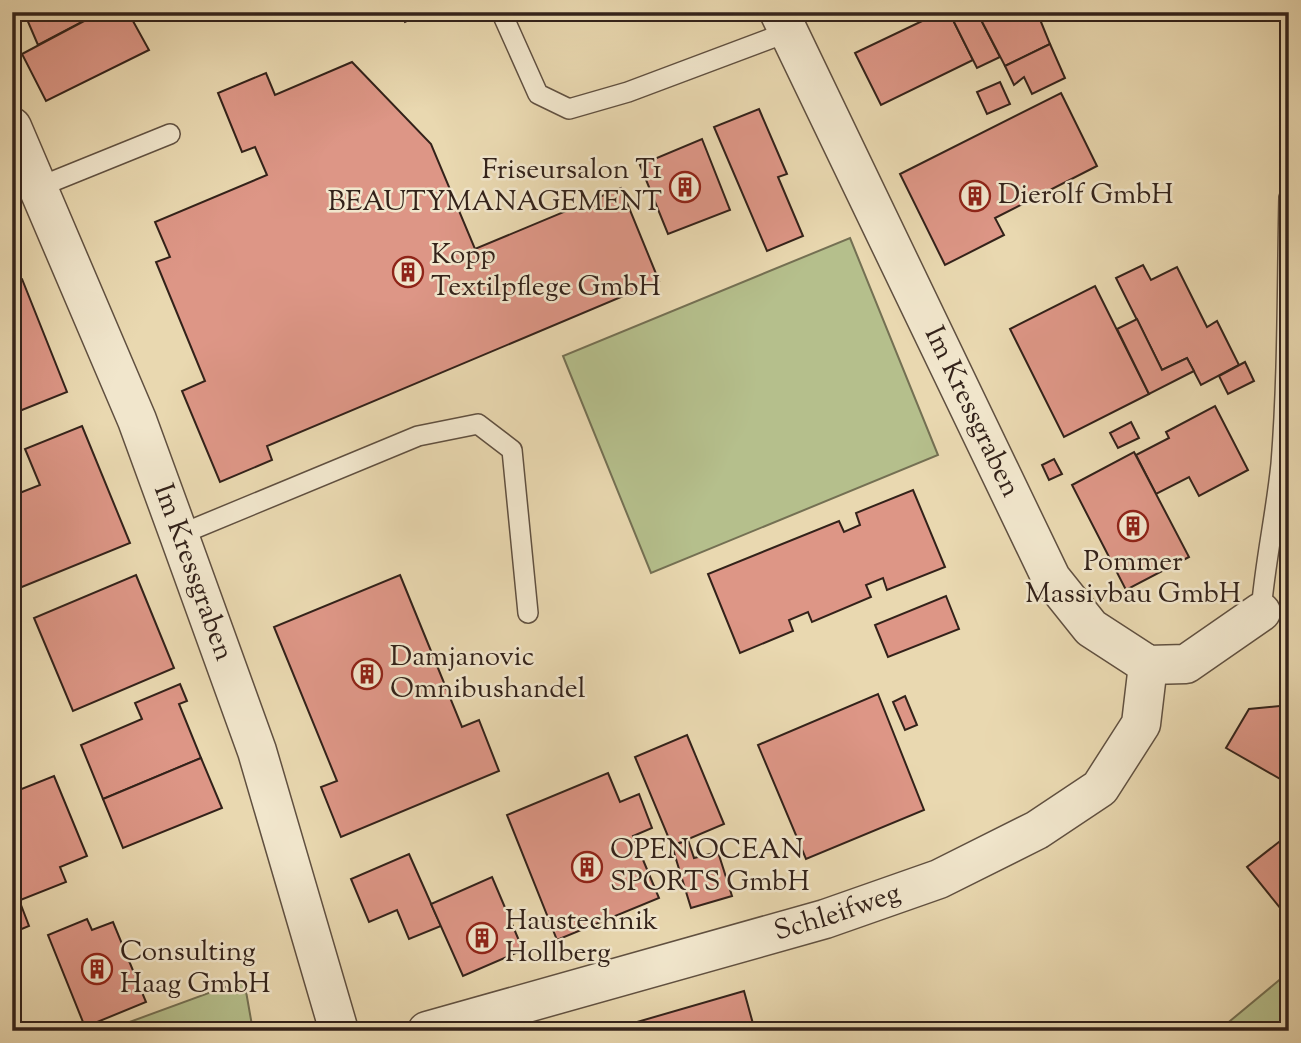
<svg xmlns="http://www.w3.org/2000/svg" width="1301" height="1043" font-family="'Sorts Mill Goudy',serif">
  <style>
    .green { fill: #b5bf8c; stroke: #747053; stroke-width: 2 }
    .building { fill: #dd9686; stroke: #33221a; stroke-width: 2 }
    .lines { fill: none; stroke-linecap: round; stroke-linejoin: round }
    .service-casing { stroke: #605040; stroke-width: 22 }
    .minor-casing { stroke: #605040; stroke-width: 41 }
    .service { stroke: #f1e6cc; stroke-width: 19 }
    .minor { stroke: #f1e6cc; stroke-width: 38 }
    .labels { text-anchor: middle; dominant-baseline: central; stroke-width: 5; stroke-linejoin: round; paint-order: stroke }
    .poi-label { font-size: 28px; fill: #33221a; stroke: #f1e6cc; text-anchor: start }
    .street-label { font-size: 28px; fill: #33221a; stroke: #f1e6cc }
  </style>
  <rect width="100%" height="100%" fill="#e9d8b0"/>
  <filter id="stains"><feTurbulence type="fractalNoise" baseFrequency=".00286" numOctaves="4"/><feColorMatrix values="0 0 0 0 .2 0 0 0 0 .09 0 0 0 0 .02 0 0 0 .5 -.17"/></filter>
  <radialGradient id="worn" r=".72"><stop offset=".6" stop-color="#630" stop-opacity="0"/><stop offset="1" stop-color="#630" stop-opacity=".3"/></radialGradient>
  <g class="green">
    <polygon points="850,238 938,455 651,573 563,356"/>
    <polygon points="1289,972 1289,1031 1218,1031"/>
    <polygon points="244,980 253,1031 105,1031"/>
  </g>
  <g class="building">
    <polygon points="12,12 101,12 38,45 26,17 13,25"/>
    <polygon points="101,12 128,12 149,50 46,101 22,54"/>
    <polygon points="401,12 426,12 405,22"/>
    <polygon points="941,12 949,12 973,60 881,105 855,53"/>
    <polygon points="949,12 977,12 1000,57 977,68"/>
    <polygon points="977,12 1037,12 1050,44 1005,66"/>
    <polygon points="1050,44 1065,78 1032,94 1024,77 1014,85 1005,66"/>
    <polygon points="352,62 431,144 475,249 621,188 659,281 267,446 272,460 220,482 182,391 205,381 156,262 170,257 155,222 267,175 255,147 242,152 218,93 266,73 275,95"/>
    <polygon points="1000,82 1010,104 987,114 977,92"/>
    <polygon points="1061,93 1097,166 995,218 1004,235 945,265 900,174"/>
    <polygon points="759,109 787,174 778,177 803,236 767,251 714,127"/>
    <polygon points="702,139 730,210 668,234 640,165"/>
    <polygon points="1143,265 1151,280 1177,267 1207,327 1217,321 1239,365 1201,385 1187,358 1162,370 1116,278"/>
    <polygon points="12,276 22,279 67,392 12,414"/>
    <polygon points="1095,286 1149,394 1064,437 1010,329"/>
    <polygon points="1137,319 1162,370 1187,358 1194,371 1149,394 1117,329"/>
    <polygon points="1245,362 1254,381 1228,394 1219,376"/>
    <polygon points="1215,406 1248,470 1199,496 1189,477 1156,494 1136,455 1169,438 1166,432"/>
    <polygon points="1131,422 1139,438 1118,448 1110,433"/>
    <polygon points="82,426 130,543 12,591 12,496 40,485 25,449"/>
    <polygon points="1134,452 1189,557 1126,590 1072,485"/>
    <polygon points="1054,459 1062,474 1049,480 1042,465"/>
    <polygon points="913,490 945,567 887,590 883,578 866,585 871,597 812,622 808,612 789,620 793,631 740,653 708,574 839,521 844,532 860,525 856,513"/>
    <polygon points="136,575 174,668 73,711 34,618"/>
    <polygon points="400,575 462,727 479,720 499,771 341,837 321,787 337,781 274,627"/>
    <polygon points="946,596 959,629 888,657 875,625"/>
    <polygon points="180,684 187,701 179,704 201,758 103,799 81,745 142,719 135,703"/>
    <polygon points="878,694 924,810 806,859 758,745"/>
    <polygon points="905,696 917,725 905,730 893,702"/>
    <polygon points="1289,705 1289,784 1226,748 1249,709"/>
    <polygon points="687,735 724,824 672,846 635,757"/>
    <polygon points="201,758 222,808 123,848 103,799"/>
    <polygon points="608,773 620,802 639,794 652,828 633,836 659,898 557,940 507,815"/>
    <polygon points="54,776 87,856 60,867 66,882 18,901 12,887 12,880 18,877 12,863 12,805 19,802 14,792"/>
    <polygon points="1289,834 1289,919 1247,867"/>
    <polygon points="688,840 694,858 718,852 732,896 691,908 672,846"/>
    <polygon points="409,854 441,926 409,939 397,910 369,922 351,879"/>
    <polygon points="492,877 523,950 463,976 431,904"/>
    <polygon points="21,905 29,926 12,933 12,909"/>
    <polygon points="87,919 92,930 113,922 146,1002 85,1027 48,935"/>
    <polygon points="744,991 755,1031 606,1031"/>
  </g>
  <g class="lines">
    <g class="service-casing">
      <g id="service">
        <polyline points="504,18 538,94 569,109 628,92 788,32"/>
        <polyline points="39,187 170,134"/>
        <polyline points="179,535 418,436 478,424 512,450 528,613"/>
        <path d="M1261,612c4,-50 15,-98 20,-148 7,-88 6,-178 8,-266"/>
      </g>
    </g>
    <g class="minor-casing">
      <g id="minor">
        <path id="s1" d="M779,12l272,566 40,50 57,37 38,-1 75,-52"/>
        <path id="s2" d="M12,127l125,293 42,115 78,216 82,280"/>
        <path id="s3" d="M427,1031l398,-112 114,-40 98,-49 63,-42 41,-64 7,-59"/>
      </g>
    </g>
    <use href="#service" class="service"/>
    <use href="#minor" class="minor"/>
  </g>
  <defs>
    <g id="building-ring" transform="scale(1.575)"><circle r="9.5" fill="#f1e6cc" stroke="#8f2418" stroke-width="1.5"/><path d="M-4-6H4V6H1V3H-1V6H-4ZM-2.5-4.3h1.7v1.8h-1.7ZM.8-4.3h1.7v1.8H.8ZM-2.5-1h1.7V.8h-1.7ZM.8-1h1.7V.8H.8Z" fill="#8f2418"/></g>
  </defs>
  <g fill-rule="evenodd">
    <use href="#building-ring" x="685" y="187"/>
    <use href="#building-ring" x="975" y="196"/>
    <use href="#building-ring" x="408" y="272"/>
    <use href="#building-ring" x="1133" y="526"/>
    <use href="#building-ring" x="367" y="674"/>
    <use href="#building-ring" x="587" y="867"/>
    <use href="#building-ring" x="482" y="938"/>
    <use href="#building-ring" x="97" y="969"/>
  </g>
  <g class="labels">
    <g class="poi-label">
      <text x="662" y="171" text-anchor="end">Friseursalon T1<tspan x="662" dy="32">BEAUTYMANAGEMENT</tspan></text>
      <text x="998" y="196">Dierolf GmbH</text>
      <text x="431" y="256">Kopp<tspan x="431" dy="32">Textilpflege GmbH</tspan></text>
      <text x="1133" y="563" text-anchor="middle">Pommer<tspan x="1133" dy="32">Massivbau GmbH</tspan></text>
      <text x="390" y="658">Damjanovic<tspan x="390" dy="32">Omnibushandel</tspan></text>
      <text x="610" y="851">OPEN OCEAN<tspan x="610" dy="32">SPORTS GmbH</tspan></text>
      <text x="505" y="922">Haustechnik<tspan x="505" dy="32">Hollberg</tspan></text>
      <text x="120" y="953">Consulting<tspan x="120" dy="32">Haag GmbH</tspan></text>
    </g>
    <g class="street-label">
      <text stroke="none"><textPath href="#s1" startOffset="444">Im Kressgraben</textPath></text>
      <text stroke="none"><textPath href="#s2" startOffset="481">Im Kressgraben</textPath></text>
      <text stroke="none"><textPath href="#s3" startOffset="427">Schleifweg</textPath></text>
    </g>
  </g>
  <rect width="1301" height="1043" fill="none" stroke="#e9d8b0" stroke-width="42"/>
  <rect x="14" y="14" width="1273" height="1015" fill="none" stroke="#33221a" stroke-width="3.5"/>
  <rect x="21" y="21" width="1259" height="1001" fill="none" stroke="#33221a" stroke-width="2"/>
  <rect width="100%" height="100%" filter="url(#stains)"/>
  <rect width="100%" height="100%" fill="url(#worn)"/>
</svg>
